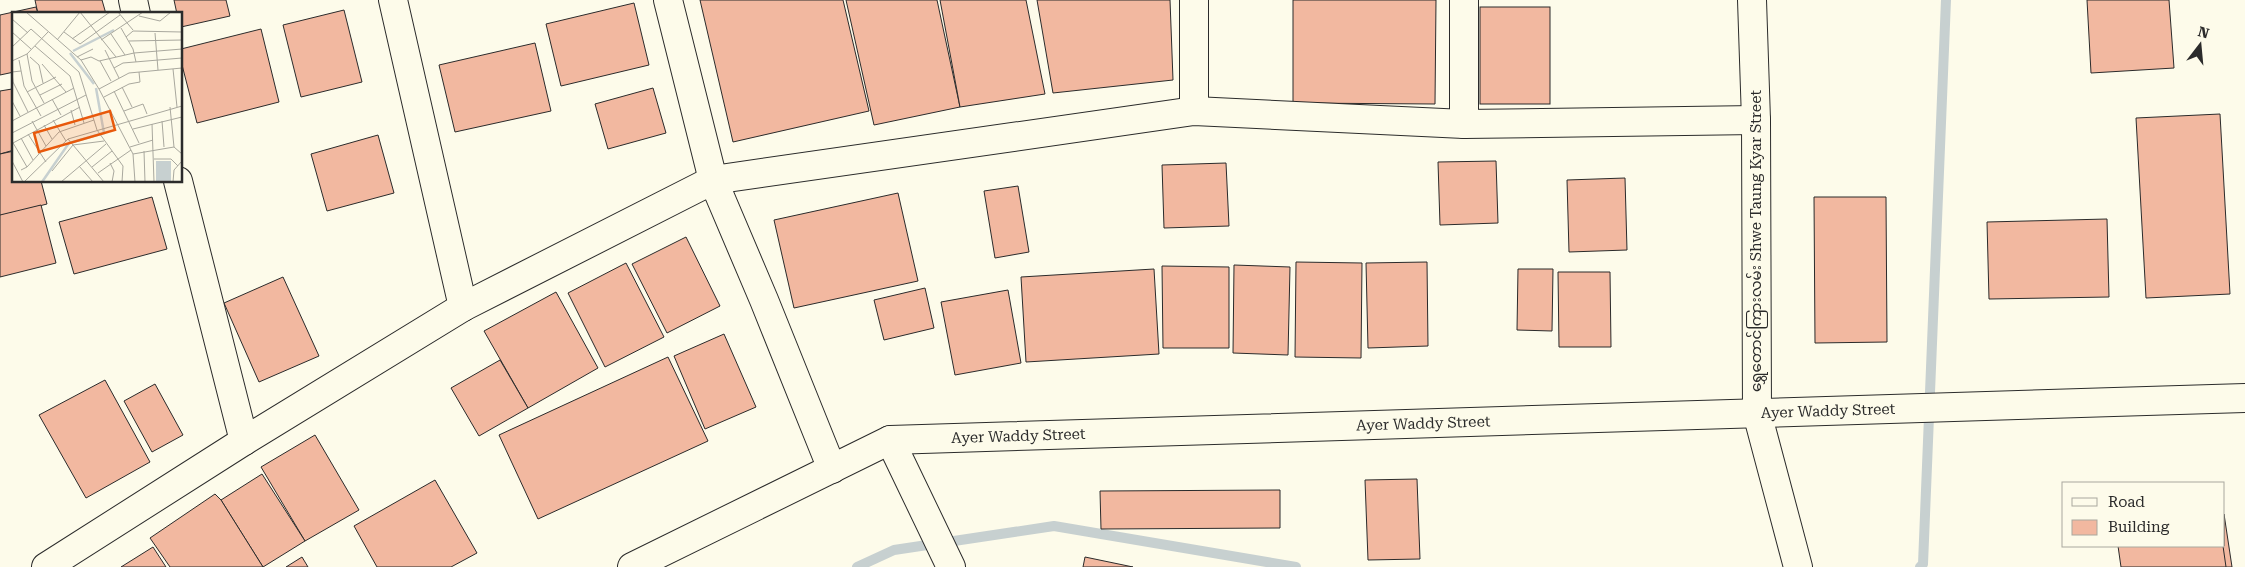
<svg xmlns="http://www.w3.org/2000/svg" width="2245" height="567" font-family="'Roboto Serif','Noto Sans Myanmar',serif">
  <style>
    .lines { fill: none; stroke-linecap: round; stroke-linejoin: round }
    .stream { stroke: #c7d0d0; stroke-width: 10 }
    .building { fill: #f2b8a0; stroke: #2b2b2b }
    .minor-casing { stroke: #2b2b2b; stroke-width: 30 }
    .minor { stroke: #fdfbea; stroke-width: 28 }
    .labels { text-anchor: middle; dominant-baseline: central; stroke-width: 4; stroke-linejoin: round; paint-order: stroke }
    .street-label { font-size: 15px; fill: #2b2b2b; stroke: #fdfbea }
    .inset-river { fill: none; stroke: #c7d0d0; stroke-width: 2.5 }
    .inset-road { fill: none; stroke: #a9a89e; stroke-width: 1 }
    .view { fill: #e8590c; fill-opacity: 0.15; stroke: #e8590c; stroke-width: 2.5 }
    .inset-edge { fill: none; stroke: #2b2b2b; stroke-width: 2.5 }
  </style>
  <rect width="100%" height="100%" fill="#fdfbea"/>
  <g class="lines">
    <g class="stream">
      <polyline points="857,567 894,550 1054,526 1296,567"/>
      <polyline points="1920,567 1923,564 1946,0"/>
    </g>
  </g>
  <g class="building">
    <polygon points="35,0 102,0 106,14 38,14"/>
    <polygon points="174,0 226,0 230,16 181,27 181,14 177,14"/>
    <polygon points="700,0 843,0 869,111 733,142"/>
    <polygon points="846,0 937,0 960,107 874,125"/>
    <polygon points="940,0 1026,0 1045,94 960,107"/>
    <polygon points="1037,0 1170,0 1173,80 1053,93"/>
    <polygon points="1293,0 1436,0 1435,104 1293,103"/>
    <polygon points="2087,0 2169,0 2174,68 2091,73"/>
    <polygon points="634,3 649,65 561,86 546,24"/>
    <polygon points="36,7 38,14 14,14 14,72 0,75 0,15"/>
    <rect x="1480" y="7" width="70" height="97"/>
    <polygon points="344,10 362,82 301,97 283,25"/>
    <polygon points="261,29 279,102 197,123 181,61 181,49"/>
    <polygon points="535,43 551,111 455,132 439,65"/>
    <polygon points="653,88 666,133 608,149 595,104"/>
    <polygon points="12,89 14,150 0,154 0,91"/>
    <polygon points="2220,114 2230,294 2146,298 2136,118"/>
    <polygon points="378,135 394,193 327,211 311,154"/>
    <polygon points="14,151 14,181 41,181 47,204 0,216 0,154"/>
    <polygon points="1496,161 1498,223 1440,225 1438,162"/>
    <polygon points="1226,163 1229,226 1164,228 1162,165"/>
    <polygon points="1625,178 1627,250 1569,252 1567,180"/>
    <polygon points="1018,186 1029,252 995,258 984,191"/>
    <polygon points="898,193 918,281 794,308 774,220"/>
    <polygon points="152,197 167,249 74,274 59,222"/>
    <polygon points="1814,197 1886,197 1887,342 1815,343"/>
    <polygon points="41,205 56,263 0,277 0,215"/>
    <polygon points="2107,219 2109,297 1989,299 1987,222"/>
    <polygon points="686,237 720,306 667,333 632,264"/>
    <polygon points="1296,262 1362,263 1361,358 1295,357"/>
    <polygon points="1427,262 1428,346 1368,348 1366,263"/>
    <polygon points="626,263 664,337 605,367 568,293"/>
    <polygon points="1234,265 1290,267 1288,355 1233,353"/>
    <polygon points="1162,266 1229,267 1229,348 1163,348"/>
    <polygon points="1154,269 1159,354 1026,362 1021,277"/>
    <polygon points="1518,269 1553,269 1552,331 1517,330"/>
    <polygon points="1558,272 1610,272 1611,347 1559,347"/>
    <polygon points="283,277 319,356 259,382 224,303"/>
    <polygon points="925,288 934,328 884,340 874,300"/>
    <polygon points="1008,290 1021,363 955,375 941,302"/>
    <polygon points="556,292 598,368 528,408 484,331"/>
    <polygon points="724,334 756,407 705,429 674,356"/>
    <polygon points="668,357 708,441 538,519 499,435"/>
    <polygon points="500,360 528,408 479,436 451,388"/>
    <polygon points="105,380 150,462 86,498 39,415"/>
    <polygon points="155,384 183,435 152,452 124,401"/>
    <polygon points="315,435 359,510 305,541 261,467"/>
    <polygon points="262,474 305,541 263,567 221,500"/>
    <polygon points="1417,479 1420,559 1368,560 1365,480"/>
    <polygon points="435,480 477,553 451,567 377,567 354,526"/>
    <polygon points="1280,490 1280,528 1101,529 1100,491"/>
    <polygon points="215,494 221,500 263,567 170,567 150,538"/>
    <polygon points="2224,514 2232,567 2125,567 2122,546 2224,546"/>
    <polygon points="2118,546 2223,546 2226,567 2121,567"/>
    <polygon points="153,547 166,567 121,567"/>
    <polygon points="302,557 308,567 286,567"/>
    <polygon points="1085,557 1133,567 1083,567"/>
  </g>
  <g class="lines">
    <g class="minor-casing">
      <g id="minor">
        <polyline points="133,0 136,14"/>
        <polyline points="393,0 463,307"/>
        <polyline points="668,0 713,180 764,300 832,469"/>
        <polyline points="1194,0 1194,111"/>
        <polyline points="1752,0 1756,120 1757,413 1798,567"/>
        <polyline points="1464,124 1464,0"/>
        <polyline points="178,181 244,441"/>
        <polyline points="890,440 951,567"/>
        <polyline points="46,567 244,441 463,307 713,180 1194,111 1464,124 1756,120"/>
        <path id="s1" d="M632,567l258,-127 1355,-42"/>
      </g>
    </g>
    <use href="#minor" class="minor"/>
  </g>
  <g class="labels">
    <g class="street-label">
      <text transform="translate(1756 241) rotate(-90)">ရွှေတောင်ကြားလမ်း Shwe Taung Kyar Street</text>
      <text stroke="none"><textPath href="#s1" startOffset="1226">Ayer Waddy Street</textPath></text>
      <text stroke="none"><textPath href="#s1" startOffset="821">Ayer Waddy Street</textPath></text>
      <text stroke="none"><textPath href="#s1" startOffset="416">Ayer Waddy Street</textPath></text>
    </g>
  </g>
  <g transform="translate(12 12)">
    <rect width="170" height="170" fill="#fdfbea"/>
    <path d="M144,149h15v20h-15z" fill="#c7d0d0"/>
    <path class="inset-river" d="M61,39l41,-21M58,41l24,31M30,170l27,-39 35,-10 -8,-45"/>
    <path class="inset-road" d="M14,0l55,48 18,29 34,65 2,28M68,0l36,45M106,0l15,18M127,4l21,5 11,-9M0,7l16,14M109,16l12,21 3,13M0,20l19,17M52,20l16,12 40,-29M143,21l3,37M99,22l14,21M114,25l7,-6 49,1M60,27l38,-27M45,28l23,-28M89,28l42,-28M117,29l53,-1M23,34l35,30 14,47M0,35l19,-18 48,43 18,58 26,36 -1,16M93,38l14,28M15,42l5,27 12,22M18,45l9,8 4,18M65,45l16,-8M7,48l5,26 17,30M69,48l10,-3 8,4 35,-8 48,-4M0,49l15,-7 21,-22M88,49l11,20M30,52l24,28M102,56l9,-5 59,-5M161,57l4,38M9,59l-9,1 1,10 15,30M110,75l10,20M87,77l30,-16 53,-5M102,79l25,52M15,80l29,-15M28,83l22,-11M92,85l25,-13 11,-2 -1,-10M40,87l9,16M0,89l8,15M158,95l4,40 8,7M59,98l4,15M112,99l19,-7 4,10M41,108l13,21M0,109l62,-33M20,109l14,25M150,109l2,26M140,112l2,58M32,113l8,14M121,117l49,-12M0,121l74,-38M16,122l18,28M9,126l12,22M56,127l36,43M0,129l15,26 -6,3M1,131l67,-36M118,135l23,-7M132,139l1,31M121,142l41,-7M142,147h17l7,7M0,149l11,21M98,151l4,8 -2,11M67,154l14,16M15,155l32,-35 35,-12M80,155l20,-16M40,159l21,-26 31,-4M86,161l33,-23M12,170l44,-43 114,-33M49,170l45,-38M161,170l1,-12 8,-9"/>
    <path class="view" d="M98,99l5,19 -76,22 -5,-19z"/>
    <rect width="170" height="170" class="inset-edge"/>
  </g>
  <rect x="2062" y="482" width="162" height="65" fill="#fdfbea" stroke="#a9a89e"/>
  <rect x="2072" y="498" width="25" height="8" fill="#fdfbea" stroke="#a9a89e"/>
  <text x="2108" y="507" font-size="15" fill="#2b2b2b">Road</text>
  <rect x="2072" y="520" width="25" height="15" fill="#f2b8a0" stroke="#a9a89e"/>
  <text x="2108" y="532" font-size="15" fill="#2b2b2b">Building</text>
  <g transform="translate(2200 45) rotate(16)" stroke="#fdfbea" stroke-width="4" paint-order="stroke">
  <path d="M0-4L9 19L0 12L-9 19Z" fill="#2b2b2b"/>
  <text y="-8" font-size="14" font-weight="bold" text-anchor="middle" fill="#2b2b2b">N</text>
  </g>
</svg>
